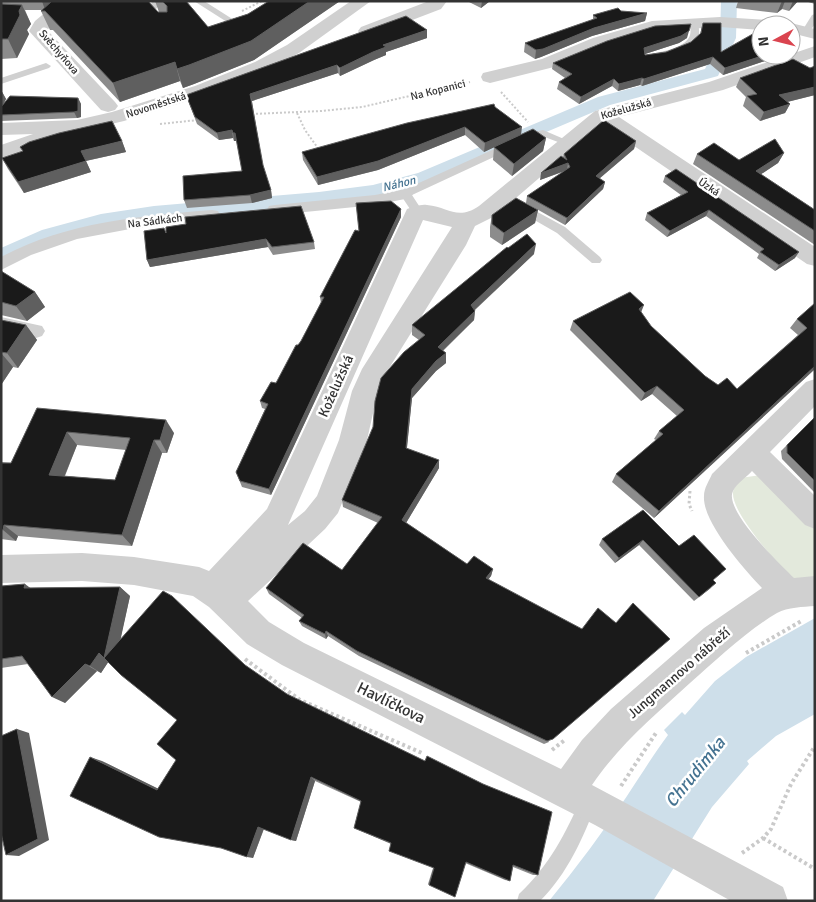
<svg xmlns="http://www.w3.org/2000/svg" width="816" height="902" font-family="Signika,sans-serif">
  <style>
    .green { fill: #e3e9dc }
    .water { fill: #cedfea }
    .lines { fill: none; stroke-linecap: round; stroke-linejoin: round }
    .canal { fill: #cedfea; fill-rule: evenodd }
    .path-far2 { stroke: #cacaca; stroke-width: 2; stroke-dasharray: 2 2; stroke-linecap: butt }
    .path-far1 { stroke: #cacaca; stroke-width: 3; stroke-dasharray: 2.5 2.5; stroke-linecap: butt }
    .path { stroke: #cacaca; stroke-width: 4; stroke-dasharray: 3 3; stroke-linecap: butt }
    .service { fill: #d0d0d0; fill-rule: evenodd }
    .pedestrian { fill: #d0d0d0; fill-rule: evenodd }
    .minor { fill: #d0d0d0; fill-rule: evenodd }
    .wall { fill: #8c8c8c; fill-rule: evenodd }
    .shaded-wall { fill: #5f5f5f }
    .building { fill: #1a1a1a; stroke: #5f5f5f; fill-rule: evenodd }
    .labels { text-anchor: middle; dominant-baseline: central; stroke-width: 5; stroke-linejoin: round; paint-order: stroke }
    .far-street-label { font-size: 11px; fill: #333; stroke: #fff }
    .far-water-label { font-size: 12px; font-style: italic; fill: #457391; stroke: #fff }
    .street-label { font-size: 14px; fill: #333; stroke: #fff }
    .near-street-label { font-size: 16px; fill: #333; stroke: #fff }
    .near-water-label { font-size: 18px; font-style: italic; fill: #457391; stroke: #fff }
  </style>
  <rect width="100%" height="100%" fill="#fff"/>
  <path class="green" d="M761,475l54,50v53l-21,5c-14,-18 -63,-69 -61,-91 1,-5 5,-10 7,-14z"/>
  <path class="water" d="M815,618v96l-39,22 -29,25 2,3 -37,43 -59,94h-104c28,-34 54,-69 78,-105 14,-21 26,-41 41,-61l-4,-5 18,-18 3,3 30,-34 31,-24z"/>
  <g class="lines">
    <polygon class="canal" points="721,1 737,1 736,38 718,76 610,105 424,184 373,198 319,205 154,219 101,228 56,240 1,264 1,248 42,230 101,214 154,206 319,192 373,185 418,173 598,97 705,69 720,38"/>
    <g class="path-far2">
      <polyline points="242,11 262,1"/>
      <polyline points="501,92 528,122"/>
      <polyline points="297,113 305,130 320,151"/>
      <polyline points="252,114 321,111 362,107 470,82"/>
      <polyline points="160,124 198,120"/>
    </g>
    <polyline class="path-far1" points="690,491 689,504 692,511"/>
    <g class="path">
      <polyline points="746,653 803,620"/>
      <polyline points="245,659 300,700 422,753"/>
      <polyline points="552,750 566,739"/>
      <polyline points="621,786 656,733"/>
      <polyline points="763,838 815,869"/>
      <polyline points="742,853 763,838 771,829 791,784 815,746"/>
    </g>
    <g class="service">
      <polygon points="153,1 162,1 156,9 164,20 163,22 157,22 147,9"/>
      <polygon points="194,1 204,1 245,27 238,29"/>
      <polygon points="815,14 815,24 810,31 803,33 802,31 812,15"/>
      <path d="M694,20l4,3c1,5 2,11 0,16 -6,10 -43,23 -54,21v-4c12,-4 36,-6 44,-17 4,-5 2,-11 2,-16z"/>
      <polygon points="46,63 51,66 49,68 1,84 1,78"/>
      <polygon points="543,130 571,142 566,145 542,136 537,137 412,195 423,212 422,215 414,215 400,194 401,191 530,133"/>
      <polygon points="521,203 565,227 600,257 602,260 600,263 592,263 557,233 517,210 516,207"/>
      <path d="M588,793l6,3 3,6c-14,36 -29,71 -57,99h-23l2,-7c30,-28 47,-61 63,-98z"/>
    </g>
    <g class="pedestrian">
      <polygon points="405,189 410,190 413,194 410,198 375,205 275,215 269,214 267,210 269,206 275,205 375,195"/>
      <path d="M212,210l6,1 2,4 -2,4 -88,10 -53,10 -46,16 -30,15v-13c66,-35 138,-41 211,-47z"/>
      <polygon points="1,317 42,326 45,331 42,336 36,338 1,331"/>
    </g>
    <g class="minor">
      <polygon points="59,1 77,1 47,30 115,102 118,106 115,110 108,112 101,110 29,31 35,21"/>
      <polygon points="351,1 371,1 299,53 267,70 209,94 124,121 77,132 59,133 46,143 1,158 1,145 33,134 1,135 1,123 77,120 112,112 195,86 255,62 287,45"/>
      <polygon points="429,1 447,1 441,9 373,35 367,36 361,35 358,31 361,27"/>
      <polygon points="720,17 767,20 773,21 776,25 761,25 761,30 720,27 653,31 605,46 554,67 490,83 483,81 481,77 483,73 542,59 593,38 652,21"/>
      <polygon points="791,23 815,29 815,39 791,33 791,25 784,25"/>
      <path d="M815,46v11l-92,33 -104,27 196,130v19l-8,-2 -205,-140 -107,92 -20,10 -9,19 -80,128 -8,18 -11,49 -29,73 -13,16 -77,72 21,21 35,21 257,126 21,-29 29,-31 93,-81 58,-40c-17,-18 -60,-66 -58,-92 0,-8 5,-15 8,-22l94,-92 9,-3v27l-45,46 45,44v33l-10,-4 -53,-54c-5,6 -15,12 -19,20 -10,19 48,74 61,87l21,-2v30c-12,1 -27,1 -38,7 -29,17 -61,47 -87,70 -35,32 -71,62 -98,102l191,102 5,14h-57l-136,-76 -313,-160 -35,-21 -38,-37 -16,-11 -59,-11 -52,-4 -81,2v-28l81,-2 52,4 65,10 10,4 58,-62 140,-300c7,-2 13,-5 20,-4 22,2 30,16 52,1l116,-95 114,-29zM423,220l29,7 -90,142 -10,22 -13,49 -22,56 -12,15 -17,14z"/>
    </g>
  </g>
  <g class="wall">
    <polygon points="1,1 150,1 149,3 158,12 159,12 155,1 186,1 208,27 248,14 269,1 340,1 254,60 194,84 183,88 180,81 120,102 53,30 50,30 41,11 42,10 25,10 31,24 27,30 29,34 17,58 1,59"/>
    <polygon points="467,1 490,1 481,8"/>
    <polygon points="738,1 798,1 789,11 782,9 777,13 736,8"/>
    <polygon points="805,1 815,1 815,4"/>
    <polygon points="621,11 647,13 645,21 592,36 541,57 535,59 524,52 525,43 593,20 593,15"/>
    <polygon points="703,23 721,52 761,55 773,55 771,59 723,75 710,64 642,86 640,85 618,91 612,86 579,104 557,89 559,82 565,78 552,69 553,63 687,38 679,43 645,54 645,55 666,52 691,42 700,34"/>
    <polygon points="427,30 427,38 386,52 386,55 374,60 340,76 338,73 252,101 263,167 271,190 272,198 252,203 187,208 184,200 242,171 237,141 234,141 233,138 219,140 197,124 186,95"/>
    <polygon points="815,66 815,95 787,102 790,104 785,113 760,121 743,106 746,97 736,87 740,78 810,68"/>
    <polygon points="1,90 6,99 3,105 78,98 81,104 81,117 77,118 1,121"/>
    <polygon points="495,107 521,135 546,138 543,151 512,176 493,160 494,147 484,152 465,135 378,170 318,185 303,160 302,152"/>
    <polygon points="122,141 126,152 86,161 91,172 24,193 8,169 2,158"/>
    <polygon points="636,141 634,149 599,179 605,182 603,189 565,225 526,203 527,196 565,171 540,180 563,157 564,154"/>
    <polygon points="784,153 778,163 761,174 815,210 815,245 693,164 697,154 739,160"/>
    <polygon points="665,176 795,258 775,271 757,258 759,254 706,216 667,237 645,220 647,213 681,195 663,182"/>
    <polygon points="401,209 401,217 271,495 242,487 236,472 265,409 262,408 260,401 276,383 301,341 321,303 320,297 359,231"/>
    <polygon points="538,210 535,223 502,245 490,237 490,227 492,215"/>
    <polygon points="166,233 314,242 315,249 273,255 268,247 150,267 147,260"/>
    <polygon points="508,248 534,254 475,310 474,320 443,351 446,353 446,363 436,371 412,398 407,448 439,468 406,523 467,564 493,569 491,576 488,579 549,742 544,744 359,656 328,636 326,639 302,626 299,621 302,618 269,594 266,588 342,570 378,523 343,507 342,500 419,340 412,335 412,325"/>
    <polygon points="1,271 35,292 45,307 27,321 1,315"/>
    <polygon points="815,303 815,369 654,518 612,482 616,474 656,440 654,439 659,431 677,416 652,394 641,401 570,330 573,321 641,312 651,326 705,376 718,385 737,389 798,335 790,328 797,319"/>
    <polygon points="1,320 26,325 37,340 18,368 13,367 1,385"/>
    <path d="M37,408l137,25 -7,20h-5l-30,93 -114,-10 -2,5 -15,-2v-77l10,1zM77,445l49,5 -11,30 -50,-4z"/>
    <polygon points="815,417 815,493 782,459 781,451"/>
    <polygon points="643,510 679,546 714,580 711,588 694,601 639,545 615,563 599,545 602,539"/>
    <polygon points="1,586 30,588 120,587 130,596 120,640 245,665 538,875 533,875 513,867 510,881 505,880 465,863 429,885 428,884 433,868 391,844 354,828 361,802 315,781 296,841 291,840 264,829 253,858 102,761 158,789 176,760 177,720 108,662 101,673 97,671 65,703 28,664 1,668"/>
  </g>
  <g class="shaded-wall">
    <polygon points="42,1 56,1 45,10"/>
    <polygon points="310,1 340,1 254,60 194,84 183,88 177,69"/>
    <polygon points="482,1 490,1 481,8"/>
    <polygon points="782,1 785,1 782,9 777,13"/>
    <polygon points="793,1 798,1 789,11"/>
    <polygon points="22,5 31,24 27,30 29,34 17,58 8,39 19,11"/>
    <polygon points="647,13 645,21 592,36 541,57 535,59 536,50 594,28"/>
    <polygon points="427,30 427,38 386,52 386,55 374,60 340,76 340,68 383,45"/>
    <polygon points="689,31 687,38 679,43 642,55 644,48"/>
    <polygon points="765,55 773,55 771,59 723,75 725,68"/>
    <polygon points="713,57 710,64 642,86 644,79"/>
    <polygon points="175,62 180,81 120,102 113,83"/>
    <polygon points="337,65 338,73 252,101 250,94"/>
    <polygon points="642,78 640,85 618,91 619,84"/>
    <polygon points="614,79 612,86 579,104 581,97"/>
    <polygon points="815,87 815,95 775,105 779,95"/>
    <polygon points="1,90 6,99 1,108"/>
    <polygon points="78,98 81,104 81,117 77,118 74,112"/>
    <polygon points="790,104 785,113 760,121 764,112"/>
    <polygon points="465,127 465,135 378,170 318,185 317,177"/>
    <polygon points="522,127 521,135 484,152 485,143"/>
    <polygon points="232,130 233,138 219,140 217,133"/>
    <polygon points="233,133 235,133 237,141 234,141"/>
    <polygon points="546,138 543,151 512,176 514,164"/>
    <polygon points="122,141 126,152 85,161 81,151"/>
    <polygon points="636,141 634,149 594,183 596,176"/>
    <polygon points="784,153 778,163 751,181 756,171"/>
    <polygon points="86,161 91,172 24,193 18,182"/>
    <polygon points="568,163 567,170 540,180 541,173"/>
    <polygon points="605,182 603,189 565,225 567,218"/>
    <polygon points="271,190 272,198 252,203 250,195"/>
    <polygon points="401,209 401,217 271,495 269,489"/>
    <polygon points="538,210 535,223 502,245 504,233"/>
    <polygon points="709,210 706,216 667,237 670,231"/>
    <polygon points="266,239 268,247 150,267 147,260"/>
    <polygon points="536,244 534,254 470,314 471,305"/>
    <polygon points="799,252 795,258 775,271 779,265"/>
    <polygon points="35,292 45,307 27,321 16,306"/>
    <polygon points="644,305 640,315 639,309"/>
    <polygon points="475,311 474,320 437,356 438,347"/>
    <polygon points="26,325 37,340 18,368 7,353"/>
    <polygon points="1,353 13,367 1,385"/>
    <polygon points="446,353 446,363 436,371 412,398 406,456 406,448 412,389 436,361"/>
    <polygon points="815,366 815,369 654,518 659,511"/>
    <polygon points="657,386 652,394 641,401 645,393"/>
    <polygon points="166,420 174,433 167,453 160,440"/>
    <polygon points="67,432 77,445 60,487 49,475"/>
    <polygon points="154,440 162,453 132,546 122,535"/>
    <polygon points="439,460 439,468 403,528 402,520"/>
    <polygon points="4,525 18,536 16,541 3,530"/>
    <polygon points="643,540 639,545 615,563 619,558"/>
    <polygon points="493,569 491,576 485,584 486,578"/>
    <polygon points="25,584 37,593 24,588"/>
    <polygon points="120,587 130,596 115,665 109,661 101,673 90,666"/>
    <polygon points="326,631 328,636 326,639 325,634"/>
    <polygon points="85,664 97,671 65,703 52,697"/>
    <polygon points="17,729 29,733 49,840 19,856 6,855"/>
    <polygon points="90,757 102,761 167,793 157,790"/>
    <polygon points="311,777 315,781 296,841 291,840"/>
    <polygon points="258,827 264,828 253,858 247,857"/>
  </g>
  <g class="building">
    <polygon points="52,1 148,1 158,12 167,12 167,6 162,1 186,1 208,27 248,14 269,1 310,1 251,41 189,65 177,69 175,62 113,83 45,11 41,11"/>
    <polygon points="1,4 22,5 19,11 20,15 8,39 1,39"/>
    <polygon points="618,8 621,11 647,13 594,28 543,49 536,50 525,43 597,18 593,15"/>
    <polygon points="406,16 427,30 383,45 386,47 373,52 340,68 337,65 250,94 263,165 271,190 250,195 184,200 183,176 242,171 235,133 233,133 232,130 217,133 195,117 186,95"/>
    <polygon points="703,23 721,23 721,52 758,31 761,33 761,55 765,55 725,68 713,57 644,79 642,78 619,84 614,79 581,97 559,82 572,74 553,63 607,41 655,26 691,24 689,31 681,36 644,48 645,55 666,52 691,42 701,33"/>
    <polygon points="793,59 810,68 815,66 815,87 779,95 790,104 764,112 747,96 757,94 740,78"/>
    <polygon points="10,96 78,98 78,111 74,112 1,115 1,107"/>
    <polygon points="494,104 495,107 522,127 485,143 465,127 378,161 317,177 302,152 407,123"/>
    <polygon points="604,120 636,141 596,176 605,182 567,218 527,196 570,167 568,163 541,173 561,156 567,160 564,154"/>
    <polygon points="112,121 122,141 81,151 86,161 18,182 2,158 23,151 20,147 29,142 59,133"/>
    <polygon points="533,129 546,138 514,164 494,147"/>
    <polygon points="775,139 784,153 756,171 815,210 815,231 697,154 714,143 739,160"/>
    <polygon points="676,169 799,252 779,265 760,252 764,249 709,210 670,231 647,213 688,192 665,176"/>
    <polygon points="516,198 538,210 504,233 492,224 492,215"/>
    <polygon points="391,201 401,209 269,489 240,481 236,472 268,404 260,401 271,382 276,383 296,345 298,345 301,341 324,297 320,297 355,230 359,231 356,203"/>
    <polygon points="301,206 314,242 272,247 266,239 147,260 144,231 164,228 166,233 166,227 186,224 185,217"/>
    <polygon points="527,234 536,244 471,305 475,311 438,347 446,353 436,361 412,389 406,448 439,460 402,520 467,564 474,556 493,569 486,578 582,629 598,608 616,623 633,603 670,639 553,739 547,741 357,651 326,631 325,634 299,621 304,615 266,588 303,543 342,570 382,517 342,500 373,427 375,401 381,378 404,352 425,335 412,325 413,324 507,247 508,248"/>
    <polygon points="1,271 35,292 16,306 1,302"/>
    <polygon points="630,292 644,305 639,309 651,326 705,376 718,385 727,378 737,389 807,328 797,319 815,303 815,366 659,511 616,474 663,434 659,431 684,410 657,386 645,393 573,321"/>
    <polygon points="1,320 26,325 7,353 1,352"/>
    <path d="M37,408l129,12 -6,20h-6l-32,95 -118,-10 -1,5 -2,-1v-66h10zM67,432l63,6 -15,42 -66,-5z"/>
    <polygon points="815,417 815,481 787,453 787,445"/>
    <polygon points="643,510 679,546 694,535 726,569 713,580 716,583 699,597 643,540 619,558 602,539"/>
    <polygon points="25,584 24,588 120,587 104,658 163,591 172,596 245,665 287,694 425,761 427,756 483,784 552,812 538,875 513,865 510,881 466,862 455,897 429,885 434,868 389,851 391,843 354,828 361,801 311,777 291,840 258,827 247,857 221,848 159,837 70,796 90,757 157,790 176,760 157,744 177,720 121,675 99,653 90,666 85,664 52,697 22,656 1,659 1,586"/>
    <polygon points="17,729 38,839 6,855 1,833 1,736"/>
  </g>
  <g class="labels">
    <g class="far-street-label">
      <text transform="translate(59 52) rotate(49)">Svěchyňova</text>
      <text transform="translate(438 90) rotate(-14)">Na Kopanici</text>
      <text transform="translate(156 105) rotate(-18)">Novoměstská</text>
      <text transform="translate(626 109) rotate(-16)">Koželužská</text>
      <text transform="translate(709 187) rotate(34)">Úzká</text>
      <text transform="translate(155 221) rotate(-7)">Na Sádkách</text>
    </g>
    <g class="far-water-label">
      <text transform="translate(399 184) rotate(-14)">Náhon</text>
    </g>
    <g class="street-label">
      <text transform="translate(336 386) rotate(-66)">Koželužská</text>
      <text transform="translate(679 673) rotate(-41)">Jungmannovo nábřeží</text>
    </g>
    <g class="near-street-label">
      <text transform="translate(391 703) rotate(26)">Havlíčkova</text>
    </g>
    <g class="near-water-label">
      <text transform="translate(695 772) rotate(-51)">Chrudimka</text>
    </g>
  </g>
  <rect width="816" height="902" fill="none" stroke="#333333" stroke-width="5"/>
  <g transform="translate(776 40) rotate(263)"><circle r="24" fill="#ffffff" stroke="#adadad"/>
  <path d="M0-4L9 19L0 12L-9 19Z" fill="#da444f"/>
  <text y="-8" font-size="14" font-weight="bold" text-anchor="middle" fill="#333333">N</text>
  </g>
</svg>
